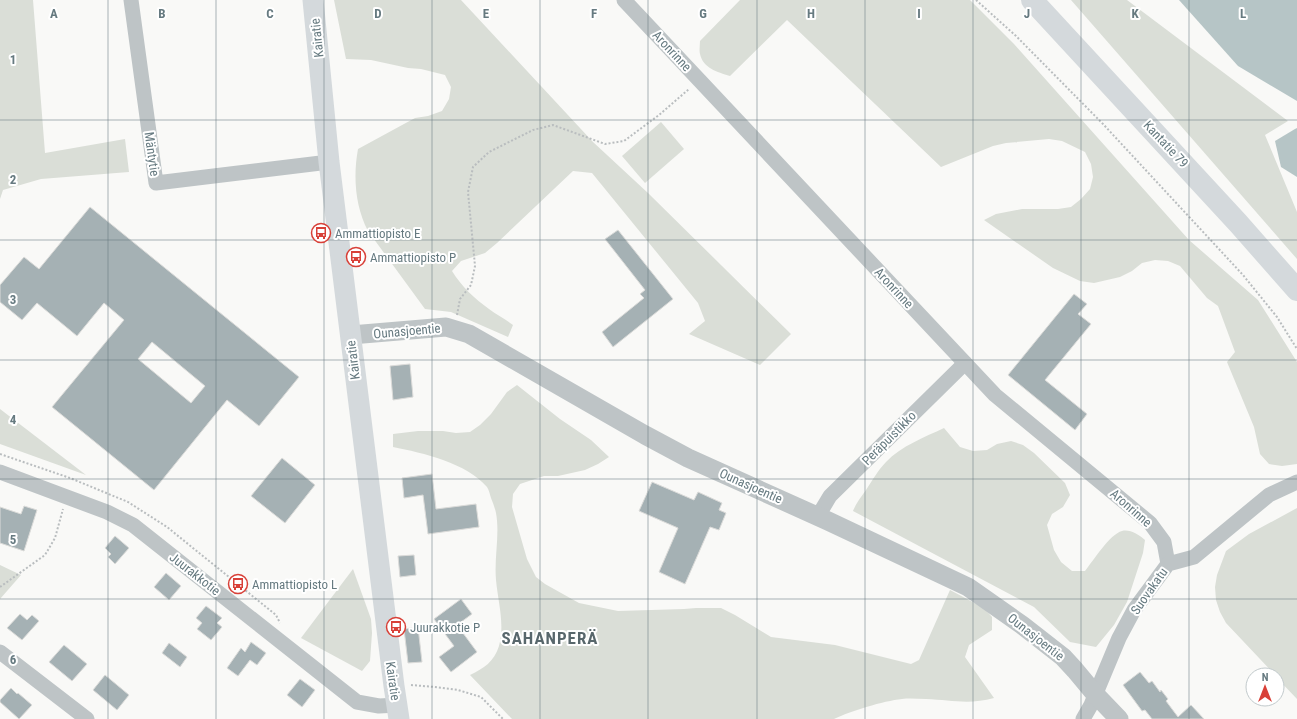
<svg xmlns="http://www.w3.org/2000/svg" width="1297" height="719" font-family="'Roboto Condensed',sans-serif">
  <style>
    .green { fill: #daded7 }
    .water { fill: #b6c5c6 }
    .building { fill: #a5b1b4; stroke: #dbdbd9; fill-rule: evenodd }
    .lines { fill: none; stroke-linecap: round; stroke-linejoin: round }
    .path { stroke: #b9bdbf; stroke-width: 2; stroke-dasharray: 2 2; stroke-linecap: butt }
    .minor { stroke: #bec4c6; stroke-width: 15 }
    .tertiary { stroke: #bec4c6; stroke-width: 19 }
    .secondary { stroke: #d4d9dc; stroke-width: 21 }
    .primary { stroke: #d4d9dc; stroke-width: 22 }
    .grid { fill: none; stroke: #667a80; stroke-width: 1; stroke-opacity: 0.55 }
    .labels { text-anchor: middle; dominant-baseline: central; stroke-width: 4; stroke-linejoin: round; paint-order: stroke }
    .street-label { font-size: 13px; fill: #667a80; stroke: #fff }
    .poi-label { font-size: 13px; fill: #667a80; stroke: #fff; text-anchor: start }
    .district-label { font-size: 17px; font-weight: bold; letter-spacing: 1px; fill: #58676c; stroke: #fff }
    .grid-label { font-size: 13px; text-anchor: middle; font-weight: bold; fill: #667a80; stroke: #fff; stroke-width: 4; stroke-linejoin: round; paint-order: stroke }
  </style>
  <rect width="100%" height="100%" fill="#f9f9f7"/>
  <g class="green">
    <polygon points="0,0 33,0 45,153 125,139 129,172 41,179 3,190 0,199"/>
    <path d="M334,0h127l132,142 55,51 143,141 -31,31 -71,-31 16,-13 -7,-18 -106,-130 -19,-2 -76,72 -12,10 -24,8 -9,10c9,15 23,28 37,38 8,6 16,10 24,16l-5,12 -57,-25 -26,-3 -57,-78c-13,-25 -15,-55 -10,-82l57,-31 13,-2 14,-5 7,-12 2,-12 -6,-12 -24,-6 -13,-1 -37,-8 -25,-1z"/>
    <path d="M740,0h230l44,44 175,196 69,60 39,62v102l-15,2 -13,-2 -9,-10 -6,-27 -27,-65 8,-10 -17,-46 -11,-8 -27,-32 -12,-5 -13,-1 -13,3 -10,8 -12,6 -26,6 -14,-2 -27,-13 -69,-48 12,-6 26,-5h36l13,-2 10,-8 9,-10 3,-12 -2,-13 -6,-12 -23,-11 -13,-2 -43,4 -13,3 -52,21 -154,-147 -57,56c-13,-4 -27,-8 -30,-22 -1,-4 0,-9 0,-13z"/>
    <polygon points="1071,0 1127,0 1288,121 1265,135 1297,212 1297,259"/>
    <polygon points="661,122 684,149 645,183 622,156"/>
    <path d="M517,385l43,34 31,21 18,17 -11,7 -13,6 -27,6h-14l-24,8 -7,10 -1,13 15,52 9,18 9,7 34,19 39,8 66,-2 12,-1h25l14,7 36,22 64,8 76,19 8,-4 31,-70 34,18 8,9v13l-23,15 -4,12 29,41c-25,7 -43,2 -68,1 -8,0 -16,-1 -24,0 -19,2 -51,12 -68,20h-322l-42,-44c14,-7 24,-13 29,-29 6,-22 -1,-44 -3,-66 -2,-23 4,-45 0,-67 -1,-5 -3,-10 -5,-15 -1,-3 -2,-8 -4,-11 -20,-24 -64,-34 -94,-40v-13l25,-3h25l13,2 14,-1 10,-7 11,-11 16,-22z"/>
    <polygon points="0,409 86,475 0,444"/>
    <path d="M944,428l16,19 13,4 14,-1 10,-6 14,-3 12,4 11,8 31,30 5,12 -7,12 -11,7 -5,11 7,25 7,12 11,9h13c8,-10 25,-37 37,-40 8,-2 17,4 23,9l-2,13 -16,49 -13,23 -18,22 -26,-5 -36,-35 -181,-96c3,-8 8,-14 13,-21 6,-9 12,-20 20,-28 15,-16 39,-25 58,-34z"/>
    <polygon points="1297,508 1297,699 1277,678 1277,675 1275,675 1226,623 1220,612 1216,600 1215,587 1217,575 1226,551 1249,534"/>
    <polygon points="0,565 21,575 0,599"/>
    <polygon points="353,569 371,619 372,633 370,661 362,671 301,638"/>
  </g>
  <g class="water">
    <polygon points="1179,0 1297,0 1297,101 1238,66"/>
    <polygon points="1297,128 1297,177 1281,167 1275,141 1295,129"/>
  </g>
  <g class="building">
    <path d="M90,207l209,170 -40,49 -32,-26 -73,90 -102,-83 72,-87 -20,-17 -27,33 -40,-33 -15,17 -22,-18v-17l24,-28 15,12zM152,342l53,44 -14,17 -53,-44z"/>
    <polygon points="618,230 673,299 613,347 602,332 644,298 640,294 645,290 605,239"/>
    <polygon points="1074,294 1087,304 1078,314 1091,324 1045,380 1087,414 1075,430 1008,375"/>
    <polygon points="410,364 413,397 393,400 390,366"/>
    <polygon points="282,458 315,485 285,523 251,496"/>
    <polygon points="432,474 436,509 476,504 479,527 428,534 423,495 404,498 402,478"/>
    <polygon points="652,482 694,500 698,492 722,503 719,510 726,513 719,530 710,527 685,584 659,572 678,528 639,511"/>
    <polygon points="24,506 37,510 24,551 0,543 0,507 21,514"/>
    <polygon points="115,536 129,548 115,564 108,557 111,554 105,548"/>
    <polygon points="414,555 416,575 400,577 398,556"/>
    <polygon points="166,573 181,586 169,600 154,587"/>
    <polygon points="461,599 472,614 457,625 477,652 451,672 439,657 454,646 434,619"/>
    <polygon points="206,606 222,618 217,623 222,627 211,640 197,629 202,623 196,618"/>
    <polygon points="20,614 27,620 32,615 39,621 22,640 7,628"/>
    <polygon points="418,627 422,662 408,663 404,629"/>
    <polygon points="251,642 266,653 257,665 250,660 238,676 227,668 241,648 245,652"/>
    <polygon points="169,643 187,657 180,667 162,653"/>
    <polygon points="64,645 87,664 72,681 49,662"/>
    <polygon points="1140,672 1149,683 1152,681 1160,692 1161,690 1168,699 1166,701 1178,717 1191,705 1204,719 1152,719 1145,710 1142,711 1123,685"/>
    <polygon points="105,675 129,695 117,710 93,690"/>
    <polygon points="300,679 315,690 302,707 287,695"/>
    <polygon points="11,688 17,694 18,693 32,705 19,719 0,702 0,700"/>
  </g>
  <g class="lines">
    <g class="path">
      <polyline points="976,0 1016,36 1103,124 1243,275 1277,317 1297,349"/>
      <polyline points="457,315 460,299 471,285 475,266 468,192 473,167 489,152 533,130 553,125 605,144 624,141 659,115 689,89"/>
      <polyline points="0,454 70,478 128,502 167,527 276,615 280,623"/>
      <polyline points="0,587 45,555 55,538 63,509"/>
      <polyline points="411,685 435,687 458,690 481,697 503,719"/>
    </g>
    <g class="minor">
      <polyline points="131,0 156,183 329,162"/>
      <polyline points="624,0 995,395 1150,523 1164,542 1168,564"/>
      <polyline points="0,472 107,512 133,525 357,702 379,706 397,705"/>
      <polyline points="818,516 830,496 965,363"/>
      <polyline points="0,652 87,719"/>
      <polyline points="1083,719 1091,705 1119,638 1134,610 1168,564 1194,557 1269,495 1297,482"/>
    </g>
    <polyline class="tertiary" points="351,335 446,327 469,334 645,435 688,458 828,521 968,587 1022,625 1063,657 1075,670 1095,694 1119,719"/>
    <polyline class="secondary" points="313,0 329,162 394,686 399,719"/>
    <polyline class="primary" points="1032,0 1238,223 1297,290"/>
  </g>
  <path class="grid" d="M108,0v719M216,0v719M324,0v719M432,0v719M540,0v719M648,0v719M757,0v719M865,0v719M973,0v719M1081,0v719M1189,0v719M0,120h1297M0,240h1297M0,360h1297M0,479h1297M0,599h1297"/>
  <defs>
    <g id="bus-ring" transform="scale(1)"><circle r="9.5" fill="#fff" stroke="#d84038" stroke-width="1.5"/><path d="M-5-6H5V4H4V6H2V4H-2V6H-4V4H-5ZM-3.5-4V0h7V-4ZM-3.5 1.2v1.5H-2V1.2ZM2 1.2v1.5H3.5V1.2Z" fill="#d84038"/></g>
  </defs>
  <g fill-rule="evenodd">
    <use href="#bus-ring" x="321" y="233"/>
    <use href="#bus-ring" x="356" y="257"/>
    <use href="#bus-ring" x="238" y="584"/>
    <use href="#bus-ring" x="396" y="627"/>
  </g>
  <g class="labels">
    <g class="street-label">
      <text transform="translate(317 38) rotate(-96)">Kairatie</text>
      <text transform="translate(672 51) rotate(47)">Aronrinne</text>
      <text transform="translate(1166 144) rotate(47)">Kantatie 79</text>
      <text transform="translate(152 154) rotate(82)">Mäntytie</text>
      <text transform="translate(894 288) rotate(47)">Aronrinne</text>
      <text transform="translate(407 331) rotate(-5)">Ounasjoentie</text>
      <text transform="translate(353 360) rotate(-97)">Kairatie</text>
      <text transform="translate(889 438) rotate(-45)">Peräpuistikko</text>
      <text transform="translate(751 486) rotate(24)">Ounasjoentie</text>
      <text transform="translate(1131 508) rotate(41)">Aronrinne</text>
      <text transform="translate(195 574) rotate(38)">Juurakkotie</text>
      <text transform="translate(1149 591) rotate(-55)">Suovakatu</text>
      <text transform="translate(1036 637) rotate(38)">Ounasjoentie</text>
      <text transform="translate(393 681) rotate(82)">Kairatie</text>
    </g>
    <g class="poi-label">
      <text x="335" y="233">Ammattiopisto E</text>
      <text x="370" y="257">Ammattiopisto P</text>
      <text x="252" y="584">Ammattiopisto L</text>
      <text x="410" y="627">Juurakkotie P</text>
    </g>
    <g class="district-label">
      <text x="550" y="638">SAHANPERÄ</text>
    </g>
  </g>
  <g class="grid-label">
    <text x="54" y="18">A</text>
    <text x="162" y="18">B</text>
    <text x="270" y="18">C</text>
    <text x="378" y="18">D</text>
    <text x="486" y="18">E</text>
    <text x="594" y="18">F</text>
    <text x="703" y="18">G</text>
    <text x="811" y="18">H</text>
    <text x="919" y="18">I</text>
    <text x="1027" y="18">J</text>
    <text x="1135" y="18">K</text>
    <text x="1243" y="18">L</text>
    <text x="13" y="64">1</text>
    <text x="13" y="184">2</text>
    <text x="13" y="304">3</text>
    <text x="13" y="424">4</text>
    <text x="13" y="544">5</text>
    <text x="13" y="664">6</text>
  </g>
  <g transform="translate(1265 687)"><circle r="19" fill="#ffffff" stroke="#c2cacc"/>
  <path d="M0-3L7 15L0 10L-7 15Z" fill="#d84038"/>
  <text y="-6" font-size="11" font-weight="bold" text-anchor="middle" fill="#667a80">N</text>
  </g>
</svg>
